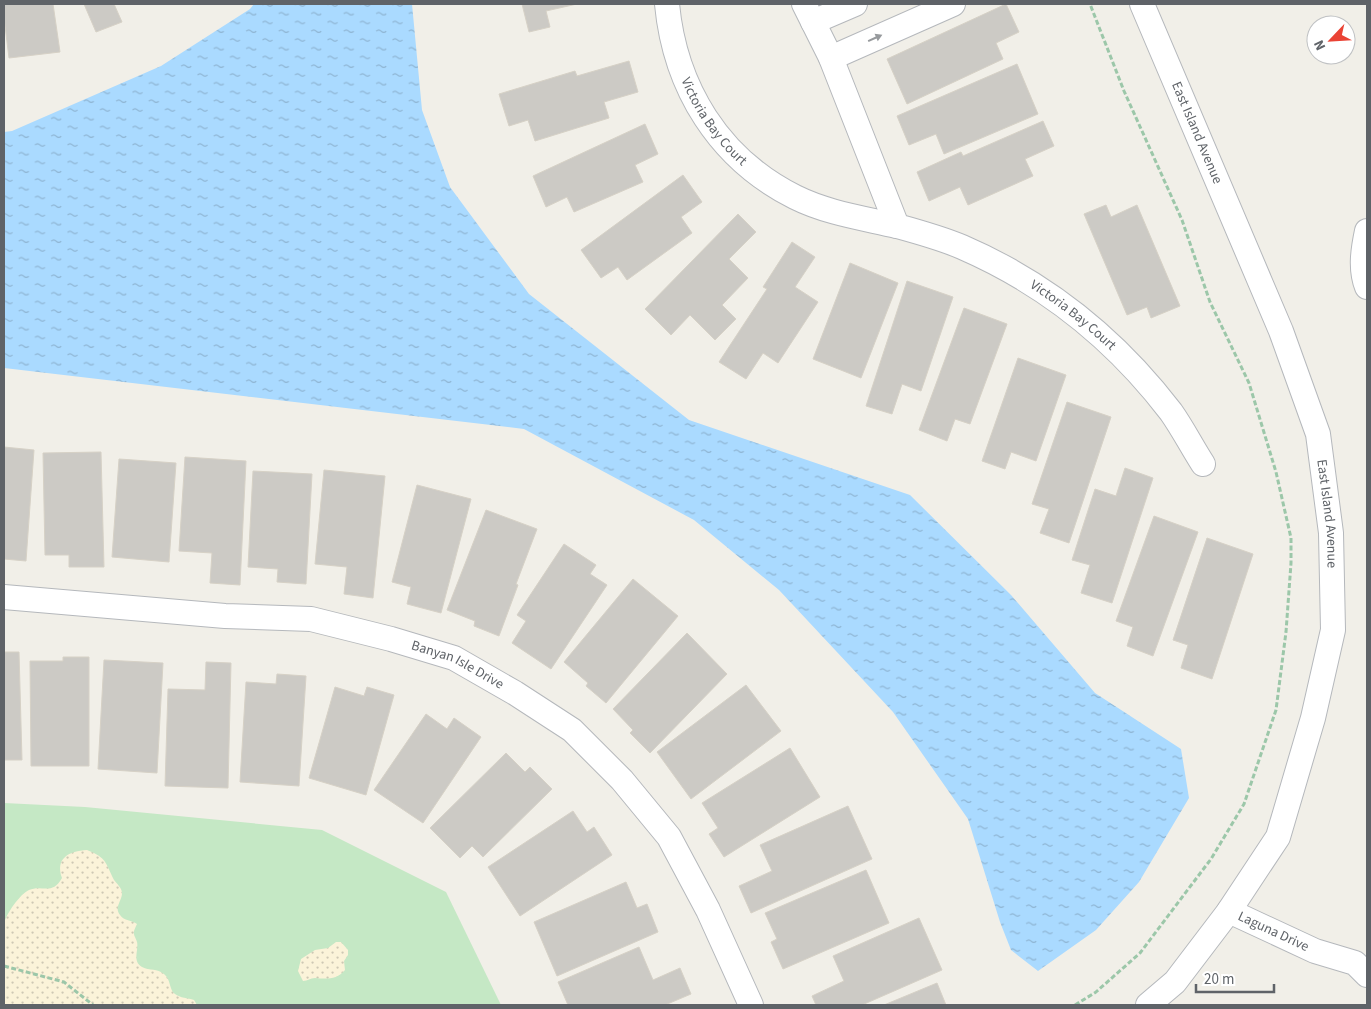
<svg xmlns="http://www.w3.org/2000/svg" width="1371" height="1009" font-family="'Source Sans 3',sans-serif">
  <style>
    .green { fill: #c5e8c5 }
    .sand { fill: url(#sand-dots) }
    .water { fill: url(#water-ripples) }
    .building { fill: #cccac5; stroke: #d6d1c6 }
    .lines { fill: none; stroke-linecap: round; stroke-linejoin: round }
    .street-casing { stroke: #b5b8bc; stroke-width: 26 }
    .path { stroke: #9cc7a9; stroke-width: 3; stroke-dasharray: 5 2.5; stroke-linecap: butt }
    .street { stroke: #fff; stroke-width: 24 }
    .oneway { fill: #979a9d }
    .labels { text-anchor: middle; dominant-baseline: central; stroke-width: 4; stroke-linejoin: round; paint-order: stroke }
    .street-label { font-size: 14px; fill: #5f6368; stroke: #fff }
  </style>
  <defs>
    <pattern id="sand-dots" width="8" height="8" patternUnits="userSpaceOnUse" patternTransform="scale(1.25)"><rect width="8" height="8" fill="#fbf3d9"/><path d="M2 2h.1M6 6h.1" fill="none" stroke="#cec8b4" stroke-width="1.8" stroke-linecap="round"/></pattern>
    <pattern id="water-ripples" width="26" height="14" patternUnits="userSpaceOnUse" patternTransform="scale(1.25)"><rect width="26" height="14" fill="#aadaff"/><path d="M2 4q2-2 4 0t4 0M15 11q2-2 4 0t4 0" fill="none" stroke="#8eb4d2"/></pattern>
  </defs>
  <rect width="100%" height="100%" fill="#f1efe8"/>
  <polygon class="green" points="4,803 85,807 322,830 446,892 501,1005 4,1005"/>
  <g class="sand">
    <path d="M87,850c20,8 18,12 27,30 3,4 8,8 8,13 0,8 -8,14 -2,22 4,6 12,5 17,9 -1,2 -2,4 -3,7 -1,4 2,7 3,11 2,8 -5,19 5,25 8,4 15,1 22,7 7,5 5,16 11,20 5,4 13,4 19,6l3,5h-193c0,-19 0,-39 0,-58 0,-7 -2,-16 0,-23 2,-10 16,-30 25,-34 13,-6 23,6 33,-12 -7,-20 7,-27 25,-28z"/>
    <path d="M336,942h5l7,8v5l-4,6 1,9c-8,10 -19,9 -30,8 -5,0 -7,3 -12,3l-5,-10 3,-12 14,-9 13,-2z"/>
  </g>
  <polygon class="water" points="254,4 412,4 422,110 450,187 529,294 689,420 910,495 1011,595 1095,693 1181,749 1189,798 1139,882 1096,930 1038,971 1011,950 1000,922 968,819 893,712 779,590 694,520 524,429 4,368 4,132 12,131 161,66 250,9"/>
  <g class="building">
    <polygon points="4,4 53,4 60,52 9,58 4,18"/>
    <polygon points="84,4 114,4 122,22 96,32"/>
    <polygon points="522,4 577,4 546,11 550,27 529,32"/>
    <polygon points="1006,4 1019,32 996,43 1003,59 907,104 887,59"/>
    <polygon points="629,61 638,92 604,102 609,118 535,141 528,120 509,126 499,94 575,71 577,76"/>
    <polygon points="1017,64 1038,114 944,154 936,134 909,145 897,116"/>
    <polygon points="1043,121 1054,146 1025,159 1033,176 968,205 960,187 929,201 917,172 961,152 963,156"/>
    <polygon points="645,124 658,154 635,165 643,182 574,212 567,197 546,207 533,176"/>
    <polygon points="683,175 702,202 681,217 692,233 627,280 618,267 601,278 581,250"/>
    <polygon points="1106,205 1111,217 1137,205 1180,306 1151,318 1147,307 1127,315 1084,214"/>
    <polygon points="738,214 756,232 729,259 748,278 722,305 736,319 715,340 690,315 671,335 645,309"/>
    <polygon points="792,242 815,257 795,287 818,302 778,363 763,353 746,379 719,362 767,289 763,287"/>
    <polygon points="850,263 898,283 861,378 813,359"/>
    <polygon points="907,281 953,297 921,391 902,384 892,414 866,406"/>
    <polygon points="964,308 1007,324 970,424 955,419 947,441 919,430"/>
    <polygon points="1018,358 1066,375 1036,461 1011,452 1005,469 982,461"/>
    <polygon points="1067,402 1111,417 1069,543 1040,533 1049,509 1032,504"/>
    <polygon points="4,447 34,450 26,561 4,559"/>
    <polygon points="101,452 104,567 69,567 69,555 45,555 43,453"/>
    <polygon points="185,457 246,461 240,585 210,583 212,553 179,551"/>
    <polygon points="119,459 176,463 169,562 112,557"/>
    <polygon points="1125,468 1153,478 1112,603 1081,593 1090,565 1072,560 1095,489 1116,496"/>
    <polygon points="324,470 385,476 373,598 344,594 347,567 315,564"/>
    <polygon points="253,471 312,474 306,584 277,582 278,569 248,567"/>
    <polygon points="417,485 471,499 441,613 407,604 411,587 392,582"/>
    <polygon points="486,510 537,529 516,584 518,585 499,636 474,626 475,621 447,610"/>
    <polygon points="1154,516 1198,532 1153,656 1127,646 1133,627 1116,621"/>
    <polygon points="1207,538 1253,554 1212,679 1181,668 1188,645 1173,640"/>
    <polygon points="564,544 596,565 590,574 607,585 551,669 512,643 526,621 517,615"/>
    <polygon points="633,579 678,616 606,703 586,686 588,683 564,662"/>
    <polygon points="687,633 727,674 650,753 630,733 633,730 613,709"/>
    <polygon points="4,652 19,652 22,760 4,760"/>
    <polygon points="63,657 89,657 89,766 31,766 30,661 63,661"/>
    <polygon points="104,660 163,663 157,773 98,769"/>
    <polygon points="206,662 231,663 228,788 165,786 168,689 205,690"/>
    <polygon points="277,674 306,676 299,786 240,782 246,682 276,684"/>
    <polygon points="746,685 781,731 691,799 657,752"/>
    <polygon points="335,687 364,696 367,687 394,695 366,795 309,778"/>
    <polygon points="426,714 447,729 454,718 481,737 423,823 374,790"/>
    <polygon points="790,748 820,797 724,857 709,834 718,828 702,803"/>
    <polygon points="506,753 525,772 530,767 552,789 483,857 472,846 460,858 430,828"/>
    <polygon points="848,806 872,859 751,913 739,886 772,871 760,845"/>
    <polygon points="573,811 587,832 594,827 612,855 520,916 488,867"/>
    <polygon points="866,870 889,923 783,969 771,942 777,939 765,913"/>
    <polygon points="626,882 637,908 647,904 658,932 557,976 534,922"/>
    <polygon points="919,918 942,970 862,1005 816,1005 812,996 844,981 833,956"/>
    <polygon points="639,947 653,980 680,968 691,994 665,1005 568,1005 558,982"/>
    <polygon points="937,983 946,1005 884,1005"/>
  </g>
  <g class="lines">
    <g class="street-casing">
      <g id="street">
        <path id="s1" d="M667,4c8,84 52,155 128,193 32,16 68,21 102,29"/>
        <path id="s2" d="M804,4l27,54 66,168c22,6 44,12 65,21 83,36 154,93 209,165 12,17 21,35 32,52"/>
        <path id="s3" d="M1142,4l139,327 37,103 13,99 2,97 -20,88 -35,119 -49,74 -54,71 -27,23"/>
        <polyline points="813,22 855,4"/>
        <polyline points="831,58 953,4"/>
        <path d="M1367,231c-4,19 -7,38 0,56"/>
        <path id="s4" d="M4,597l221,19 86,3 80,20 63,19 61,35 57,37 50,50 47,57 39,73 43,95"/>
        <path id="s5" d="M1229,911l86,40 40,12 12,12"/>
      </g>
    </g>
    <g class="path">
      <polyline points="4,966 64,982 93,1005"/>
      <polyline points="1075,1005 1096,992 1140,953 1211,859 1244,804 1276,710 1286,632 1291,563 1291,538 1276,472 1249,383 1210,302 1182,220 1124,91 1090,4"/>
    </g>
    <use href="#street" class="street"/>
  </g>
  <defs><path id="oneway-solid" d="M-6-.8H1V-3.2L6.5 0L1 3.2V.8H-6Z" transform="scale(1.25)"/></defs>
  <use class="oneway" href="#oneway-solid" transform="translate(875 38) rotate(-24)"/>
  <g class="labels">
    <g class="street-label">
      <text stroke="none"><textPath href="#s1" startOffset="129">Victoria Bay Court</textPath></text>
      <text stroke="none"><textPath href="#s3" startOffset="140">East Island Avenue</textPath></text>
      <text stroke="none"><textPath href="#s2" startOffset="440">Victoria Bay Court</textPath></text>
      <text stroke="none"><textPath href="#s3" startOffset="545">East Island Avenue</textPath></text>
      <text stroke="none"><textPath href="#s4" startOffset="462">Banyan Isle Drive</textPath></text>
      <text stroke="none"><textPath href="#s5" startOffset="49">Laguna Drive</textPath></text>
    </g>
  </g>
  <rect width="1371" height="1009" fill="none" stroke="#5f6368" stroke-width="10"/>
  <g transform="translate(1331 40) rotate(245)"><circle r="24" fill="#ffffff" stroke="#bfc1c3"/>
  <path d="M0-4L9 19L0 12L-9 19Z" fill="#ea4335"/>
  <text y="-8" font-size="14" font-weight="bold" text-anchor="middle" fill="#5f6368">N</text>
  </g>
  <path d="M1196 984v8h78v-8" fill="none" stroke="#5f6368" stroke-width="2.5"/>
  <text x="1204" y="984" font-size="15" fill="#5f6368" stroke="#ffffff" stroke-width="4" paint-order="stroke">20 m</text>
</svg>
